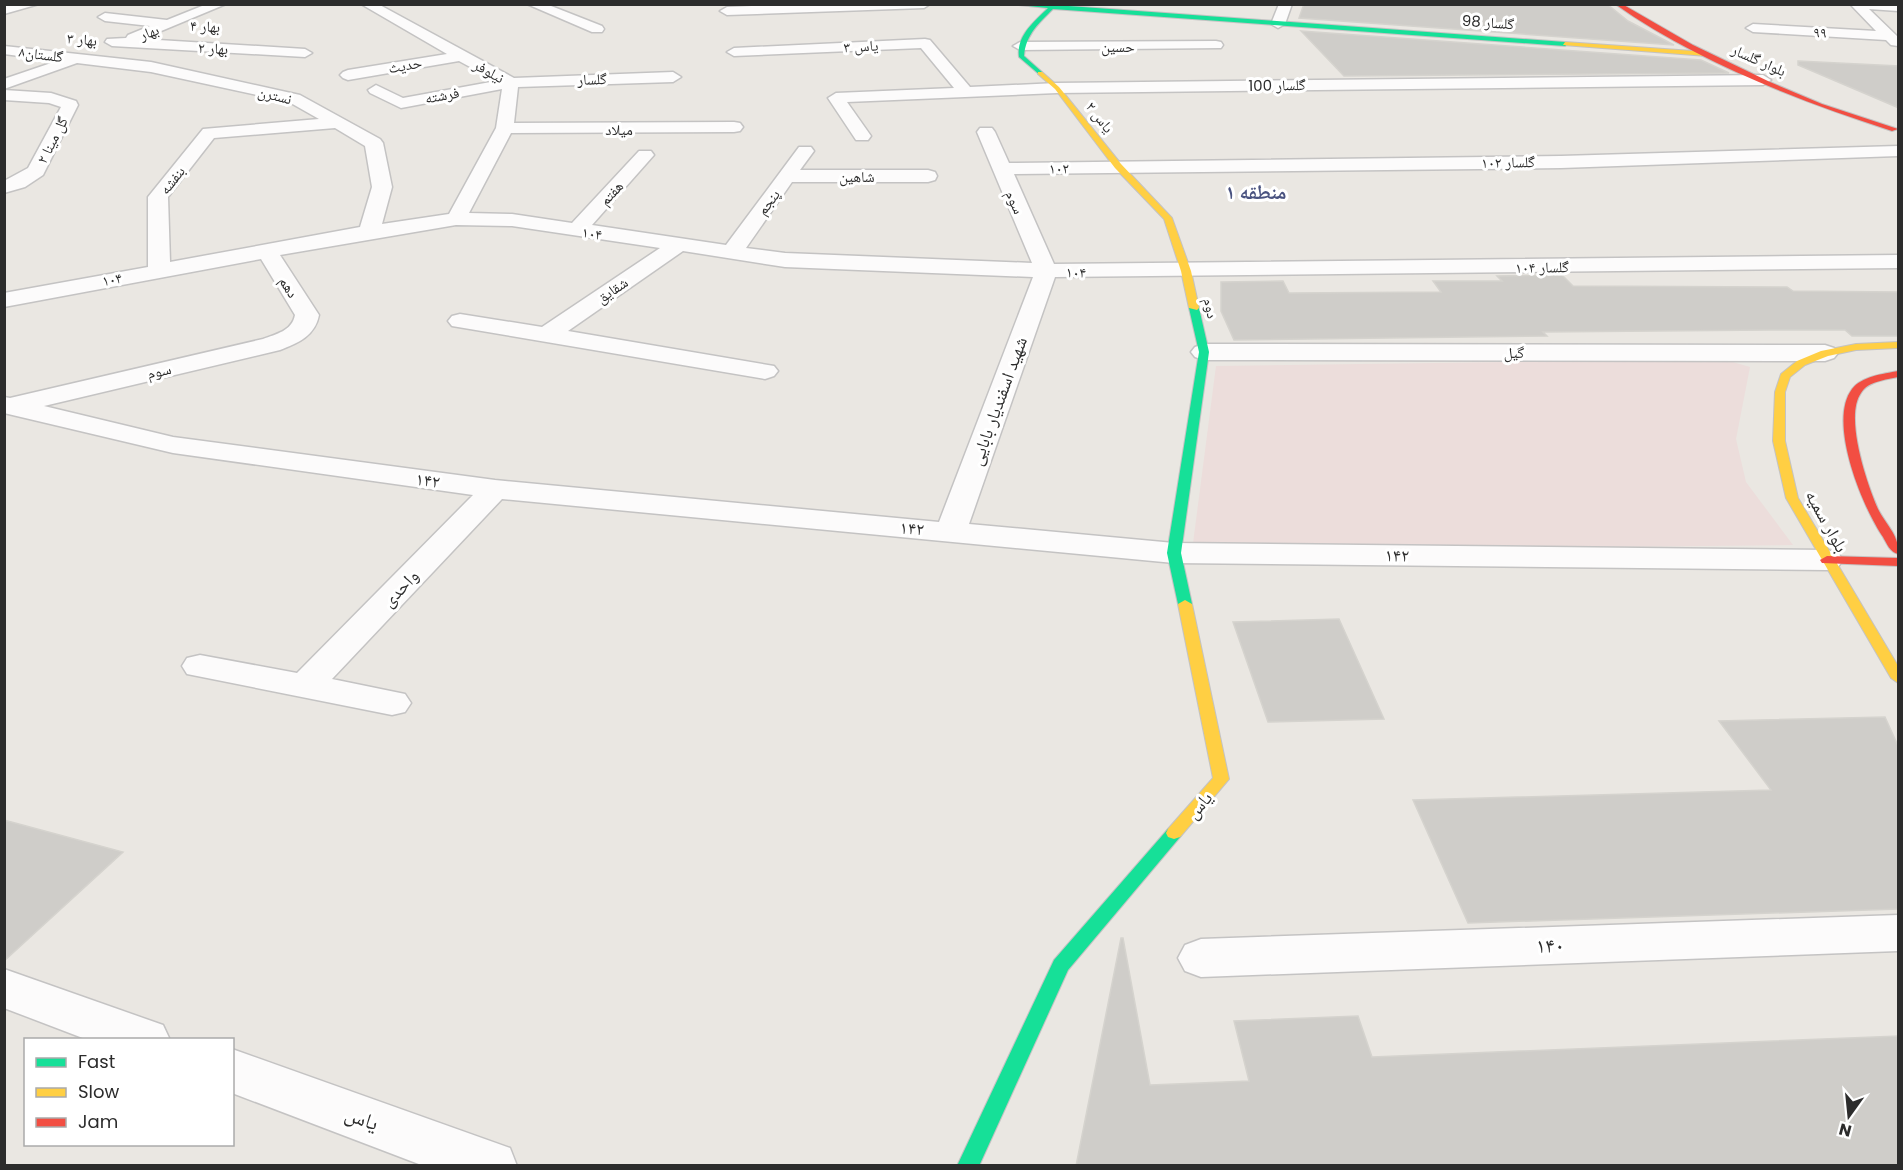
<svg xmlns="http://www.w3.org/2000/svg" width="1903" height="1170" font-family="Poppins,'Noto Naskh Arabic',sans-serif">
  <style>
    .medical { fill: #ecdddb }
    .building { fill: #cfcdc9; stroke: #d5d3ce; stroke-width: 1.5 }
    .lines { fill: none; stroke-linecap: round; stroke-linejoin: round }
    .street-casing { stroke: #c4c3c3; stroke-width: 3 }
    .fast-casing { stroke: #c4c3c3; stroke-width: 2 }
    .slow-casing { stroke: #c4c3c3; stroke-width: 2 }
    .jam-casing { stroke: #c4c3c3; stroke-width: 2 }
    .street { fill: #fcfbfb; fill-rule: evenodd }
    .fast { fill: #16e098; fill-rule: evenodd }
    .slow { fill: #ffcf43; fill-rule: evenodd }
    .jam { fill: #f24e42; fill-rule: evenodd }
    .labels { text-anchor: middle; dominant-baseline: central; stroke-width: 6; stroke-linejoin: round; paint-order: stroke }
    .far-street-label { font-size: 15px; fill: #2c2c2c; stroke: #fff }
    .street-label { font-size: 18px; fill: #2c2c2c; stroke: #fff }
    .far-district-label { font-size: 20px; font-weight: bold; fill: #4a5380; stroke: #fff }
    .near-street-label { font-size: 21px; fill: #2c2c2c; stroke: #fff }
  </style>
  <rect width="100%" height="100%" fill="#eae7e2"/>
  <polygon class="medical" points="1722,359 1750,367 1736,439 1746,482 1793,545 1192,551 1216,366"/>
  <g class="building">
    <polygon points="1304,4 1607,4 1628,21 1674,45 1299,18"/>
    <polygon points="1301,31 1701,60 1729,73 1344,76"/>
    <polygon points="1798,61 1899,66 1899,108 1798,65"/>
    <polygon points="1562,275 1573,286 1787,287 1793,291 1899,292 1899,336 1852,336 1845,330 1771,330 1543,332 1547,336 1234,340 1221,311 1221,282 1283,281 1289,293 1441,292 1433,281 1502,281 1497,276"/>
    <polygon points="1339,619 1384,719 1268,722 1233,622"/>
    <polygon points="1885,717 1899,748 1899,909 1468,923 1413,800 1771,790 1719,721"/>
    <polygon points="4,820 123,852 4,961"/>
    <polygon points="1121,938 1123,938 1150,1085 1249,1081 1234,1021 1358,1016 1372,1057 1899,1036 1899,1166 1076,1166"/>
  </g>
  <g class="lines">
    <g class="street-casing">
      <g id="street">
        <polygon points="11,4 39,4 4,14 4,6"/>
        <polygon points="207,4 226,4 142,39 305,49 312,53 305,57 112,46 105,42 107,39 126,38 128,35 150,26 105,21 98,17 105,13 167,20"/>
        <path d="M361,4h17l136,74 159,-6 8,5 -8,5 -155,5 -4,36 220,-1 6,1 3,4 -3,4 -6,1 -223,1 -42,80 43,1 60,9 67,-72h12l3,4 -62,70 134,20 73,-98h12l3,4 -14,19h128l7,2 2,4 -2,4 -7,2h-136l-46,66 39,5 247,10 -55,-131 3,-4h12l3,4 14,31 552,-7 337,-10v10l-337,12 -547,6 40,90 844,-9v13l-843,9 -86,247 205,19 653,7 11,3 5,7 -5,7 -11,3 -653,-7 -672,-64 -170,180 73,15 6,9 -6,9 -13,3 -205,-41 -5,-8 5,-8 13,-3 97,18 176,-178 -300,-42 -169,-40v-16l6,1 253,-59c13,-5 29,-8 32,-24l-34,-56 -257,48v-14l144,-26v-70l55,-68 116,-10 -30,-17 -138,-30 -74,-9 -73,26v-10l53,-18 -53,-7v-8l147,16 149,33 80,44 3,4 9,44 -10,37 67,-10 47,-86 6,-39 -101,19 -31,-15 -2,-3 8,-5 27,13 93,-17 -37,-20 -111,19 -5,-2 -3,-3 3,-3 5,-2 99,-16zM335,128l30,18 7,41 -12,40 -190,35 -2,-65 46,-59zM456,225l56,1 148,22 -118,79 -82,-13 -8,2 -4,5 4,5 313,53 9,-3 4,-5 -4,-5 -206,-35 115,-80 102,16 248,10 -94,245 -444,-42 -322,-43 -129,-31 236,-56c18,-7 35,-14 39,-35l-39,-60z"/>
        <polygon points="527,4 546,4 602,26 604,29 602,32 592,32"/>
        <polygon points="798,4 930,4 924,8 727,15 720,11 727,7"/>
        <polygon points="1279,4 1292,4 1285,24 1278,28 1271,24"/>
        <polygon points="1850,4 1898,4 1898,11 1869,9 1898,37 1898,46 1891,45 1886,40 1753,32 1746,28 1753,24 1876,31"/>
        <polygon points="925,39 930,40 970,87 1057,83 1763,75 1771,80 1763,85 1057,93 847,102 871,136 868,140 856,140 828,98 836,93 954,88 921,48 734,56 727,52 734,48"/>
        <polygon points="1216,41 1221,42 1223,45 1221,48 1020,50 1013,46 1020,42"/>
        <polygon points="4,90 51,93 76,101 78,105 43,175 25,187 4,193 4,181 28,168 61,107 49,103 4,100"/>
        <polygon points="1204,344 1825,345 1834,348 1838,353 1834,358 1825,361 1204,360 1195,357 1191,352 1195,347"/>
        <polygon points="1898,915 1898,951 1201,977 1185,971 1178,958 1185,945 1201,939"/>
        <polygon points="4,969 163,1025 170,1040 88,1040 4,1008"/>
        <polygon points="232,1049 510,1148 517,1166 424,1166 232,1093"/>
      </g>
    </g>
    <g class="fast-casing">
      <g id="fast">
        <path d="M1041,4l524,38 3,2 -3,2 -512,-37c-14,14 -27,25 -29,47l18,16 -2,3 -21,-18c-3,-21 15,-35 29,-49l-38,-4z"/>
        <polygon points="1194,305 1199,308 1209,352 1181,553 1192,604 1185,608 1178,604 1167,553 1199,352 1189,308"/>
        <polygon points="1174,827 1180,829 1182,833 1180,837 1068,970 979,1166 957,1166 1054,960 1168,829"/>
      </g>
    </g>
    <g class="slow-casing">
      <g id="slow">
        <polygon points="1565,42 1707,52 1710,54 1707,56 1563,45"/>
        <polygon points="1038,72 1042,72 1059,87 1121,164 1172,218 1191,271 1199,308 1197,310 1189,308 1181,271 1164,219 1115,168 1055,89 1038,74"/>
        <polygon points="1898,342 1898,348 1856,350 1828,356 1805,365 1790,377 1785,392 1785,441 1798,498 1898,666 1898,683 1891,678 1786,498 1773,441 1775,392 1781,374 1797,361 1821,351 1856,344"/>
        <polygon points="1185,600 1192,604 1229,779 1180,837 1174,839 1168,837 1166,833 1168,829 1213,778 1178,604"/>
      </g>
    </g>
    <g class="jam-casing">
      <g id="jam">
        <path d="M1615,4h7l71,41 77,37 52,22 76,25 -6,2c-95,-31 -195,-69 -277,-127z"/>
        <path d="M1898,371v6c-12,3 -30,4 -37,16 -17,24 6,91 17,116 8,16 22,27 20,45 -8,-2 -11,-10 -15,-17 -20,-29 -56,-115 -31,-148 10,-13 31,-15 46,-18z"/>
        <polygon points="1827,556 1898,558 1898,566 1822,563 1820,560"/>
      </g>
    </g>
    <use href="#street" class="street"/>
    <use href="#fast" class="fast"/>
    <use href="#slow" class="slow"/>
    <use href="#jam" class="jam"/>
  </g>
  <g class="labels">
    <g class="far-street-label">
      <text transform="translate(1488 22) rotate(4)">گلسار 98</text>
      <text transform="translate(205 26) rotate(3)">بهار ۴</text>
      <text transform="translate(149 32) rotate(-20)">بهار</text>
      <text transform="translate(1820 32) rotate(3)">۹۹</text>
      <text transform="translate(82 39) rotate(5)">بهار ۳</text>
      <text transform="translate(861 46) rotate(-3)">یاس ۳</text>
      <text x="1118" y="46">حسین</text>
      <text transform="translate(213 48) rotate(3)">بهار ۲</text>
      <text transform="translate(41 54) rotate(7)">گلستان۸</text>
      <text transform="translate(1759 60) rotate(24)">بلوار گلسار</text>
      <text transform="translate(405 65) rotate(-10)">حدیث</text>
      <text transform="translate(489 71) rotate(29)">نیلوفر</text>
      <text transform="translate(592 79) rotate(-2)">گلسار</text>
      <text transform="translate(1277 85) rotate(-1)">گلسار 100</text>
      <text transform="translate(275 95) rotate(14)">نسترن</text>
      <text transform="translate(442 95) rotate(-10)">فرشته</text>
      <text transform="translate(1100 117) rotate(52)">یاس ۲</text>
      <text x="619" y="129">میلاد</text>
      <text transform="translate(52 140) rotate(-63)">گل مینا ۲</text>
      <text transform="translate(1508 162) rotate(-1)">گلسار ۱۰۲</text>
      <text transform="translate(1059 168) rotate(-2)">۱۰۲</text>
      <text x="857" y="176">شاهین</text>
      <text transform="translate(172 180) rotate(-52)">بنفشه</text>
      <text transform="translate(611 193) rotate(-47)">هفتم</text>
      <text transform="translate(768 202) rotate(-53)">پنجم</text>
      <text transform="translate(1015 202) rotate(66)">سوم</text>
      <text transform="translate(592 233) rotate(8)">۱۰۴</text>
      <text transform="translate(1542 267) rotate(-1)">گلسار ۱۰۴</text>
      <text transform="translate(1076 272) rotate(1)">۱۰۴</text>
      <text transform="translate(112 279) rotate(-11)">۱۰۴</text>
      <text transform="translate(289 287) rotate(58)">دهم</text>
      <text transform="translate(612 290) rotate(-34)">شقایق</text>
      <text transform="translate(1211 308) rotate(77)">دوم</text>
      <text x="1514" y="352">گیل</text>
      <text transform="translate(159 371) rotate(-13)">سوم</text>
    </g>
    <g class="street-label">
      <text transform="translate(998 401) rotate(-70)">شهید اسفندیار بابایی</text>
      <text transform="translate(428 480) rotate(8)">۱۴۲</text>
      <text transform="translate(1827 521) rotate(61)">بلوار سمیه</text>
      <text transform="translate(912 528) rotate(5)">۱۴۲</text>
      <text transform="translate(1397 555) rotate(1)">۱۴۲</text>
      <text transform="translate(400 588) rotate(-46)">واحدی</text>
      <text transform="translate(1199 805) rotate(-49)">یاس</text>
    </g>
    <g class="far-district-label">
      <text x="1256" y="192">منطقه ۱</text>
    </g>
    <g class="near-street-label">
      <text transform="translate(1550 945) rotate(-2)">۱۴۰</text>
      <text transform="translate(362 1118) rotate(20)">یاس</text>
    </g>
  </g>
  <rect width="1903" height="1170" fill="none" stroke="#2c2c2c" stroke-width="12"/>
  <rect x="24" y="1038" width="210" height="108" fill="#ffffff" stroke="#ababab" stroke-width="1.5"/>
  <rect x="36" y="1058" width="30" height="9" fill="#16e098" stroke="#ababab" stroke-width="1.5"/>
  <text x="78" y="1068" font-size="18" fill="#2c2c2c">Fast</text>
  <rect x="36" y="1088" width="30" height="9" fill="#ffcf43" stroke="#ababab" stroke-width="1.5"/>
  <text x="78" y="1098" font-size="18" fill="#2c2c2c">Slow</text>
  <rect x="36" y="1118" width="30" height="9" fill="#f24e42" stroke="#ababab" stroke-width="1.5"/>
  <text x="78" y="1128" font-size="18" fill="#2c2c2c">Jam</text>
  <g transform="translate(1849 1116) rotate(195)" stroke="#ffffff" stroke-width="4.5" paint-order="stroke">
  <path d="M0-4.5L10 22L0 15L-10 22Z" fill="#2c2c2c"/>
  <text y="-9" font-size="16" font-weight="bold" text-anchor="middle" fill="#2c2c2c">N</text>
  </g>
</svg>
